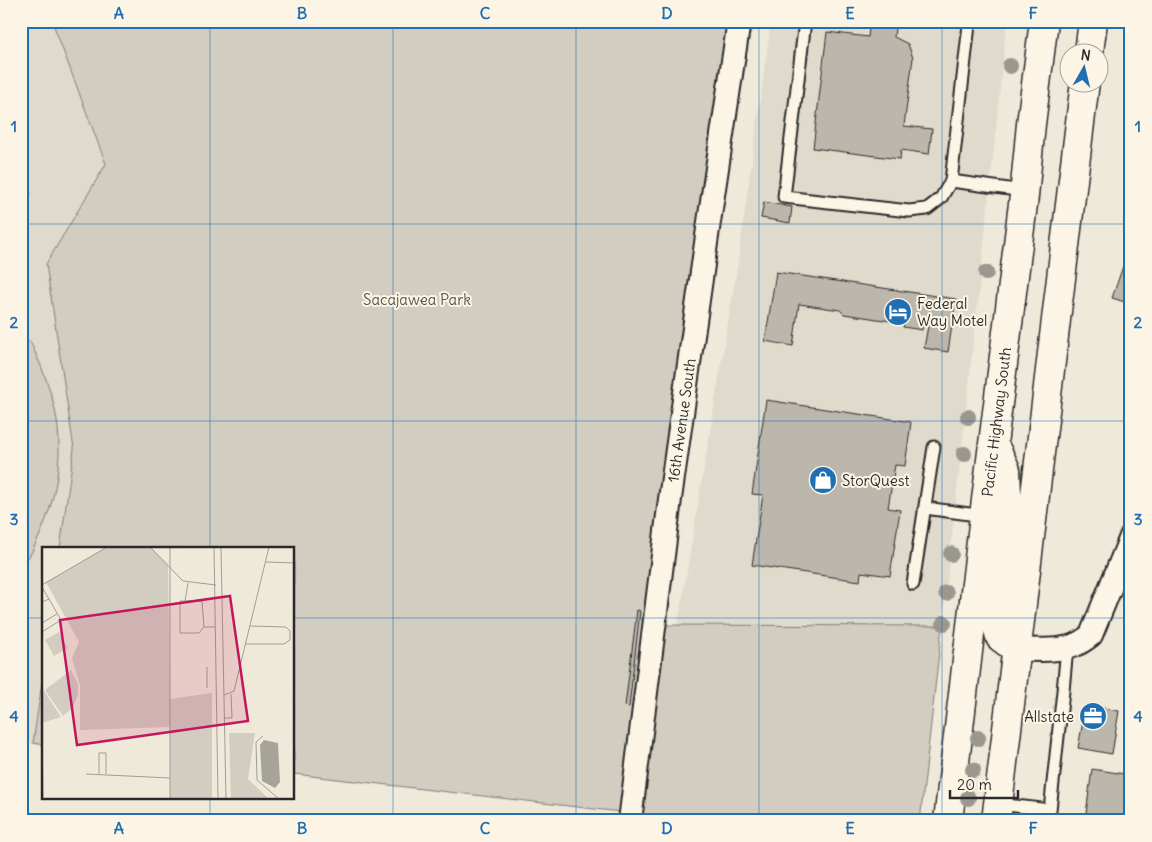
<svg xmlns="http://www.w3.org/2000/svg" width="1152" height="842" font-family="Delius,sans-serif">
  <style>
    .built { fill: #e0dacc }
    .green { fill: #d2cdc0; stroke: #7e7c76 }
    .building { fill: #bcb7ac; stroke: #2b2b2b }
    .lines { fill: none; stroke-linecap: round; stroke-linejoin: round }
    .service-casing { stroke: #2b2b2b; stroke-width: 15 }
    .minor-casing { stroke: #2b2b2b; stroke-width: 26 }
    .primary-casing { stroke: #2b2b2b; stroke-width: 31 }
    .service { stroke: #fcf5e5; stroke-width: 11 }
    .minor { stroke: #fcf5e5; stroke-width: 22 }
    .primary { stroke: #fcf5e5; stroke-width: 28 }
    .tree { fill: #9a978e }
    .grid { fill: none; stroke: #1f6fb2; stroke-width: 1; stroke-opacity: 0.55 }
    .labels { text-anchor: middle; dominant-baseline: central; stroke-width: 4; stroke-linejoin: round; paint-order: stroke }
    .park-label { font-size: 15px; fill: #555450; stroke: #fcf5e5 }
    .poi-label { font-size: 15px; fill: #2b2b2b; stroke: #fcf5e5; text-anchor: start }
    .street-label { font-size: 15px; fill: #2b2b2b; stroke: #fcf5e5 }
    .inset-road { fill: none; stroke: #a19d94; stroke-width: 1 }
    .view { fill: #c2185b; fill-opacity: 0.15; stroke: #c2185b; stroke-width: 2.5 }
    .inset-edge { fill: none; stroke: #2b2b2b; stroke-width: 2.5 }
    .neatline { fill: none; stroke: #1f6fb2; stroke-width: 2 }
    .grid-label { font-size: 16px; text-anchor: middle; font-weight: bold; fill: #1f6fb2 }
  </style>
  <rect width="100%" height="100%" fill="#efe9da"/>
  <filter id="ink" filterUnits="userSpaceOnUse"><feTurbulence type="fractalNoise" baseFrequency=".02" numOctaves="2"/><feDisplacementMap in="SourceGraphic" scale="10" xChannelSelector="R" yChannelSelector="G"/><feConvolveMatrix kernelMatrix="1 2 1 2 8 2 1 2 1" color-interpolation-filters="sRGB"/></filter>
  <g filter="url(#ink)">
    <g class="built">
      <polygon points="21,21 52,21 106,164 46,264 74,449 60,548 44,548 44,669 33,743 21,742"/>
      <polygon points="771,21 1007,21 979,292 942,626 678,625 738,262"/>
    </g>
    <g class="green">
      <polygon points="52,21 739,21 654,625 942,626 920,821 629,821 629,813 294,774 294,548 60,548 74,449 46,264 106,164"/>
      <polygon points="21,169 31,195 21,199"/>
      <path d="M30,341c10,22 20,45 25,69 10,46 1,93 -20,135 -3,8 -9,16 -14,23v-222z"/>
      <polygon points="44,669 44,745 33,743"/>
    </g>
    <g class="building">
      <polygon points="870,21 896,21 894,37 908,44 913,58 904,126 932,129 929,154 901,150 900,159 813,148 827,32 868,37"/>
      <polygon points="1131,125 1131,158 1126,157"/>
      <polygon points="764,202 792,207 790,223 761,218"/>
      <polygon points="1131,243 1131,304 1112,298"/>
      <polygon points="776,272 956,299 948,352 924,348 928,326 923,325 922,330 903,327 904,323 844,314 840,310 799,304 793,346 765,341"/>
      <polygon points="766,400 911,422 905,466 895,465 888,508 900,510 890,576 861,572 860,581 752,565 763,495 752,494"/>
      <polygon points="637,610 640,611 629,707 625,706"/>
      <polygon points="1086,705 1119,711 1112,754 1078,748"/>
      <polygon points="1092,769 1131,775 1131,821 1085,821"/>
    </g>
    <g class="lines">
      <g class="service-casing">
        <g id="service">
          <polyline points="805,21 784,197 909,211 927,209 941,198 951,181 969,25 969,21"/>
          <polyline points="951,181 1024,191"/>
          <polyline points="925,508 984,516"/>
          <polyline points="913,584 934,447"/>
          <polyline points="998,804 1050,810 1063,691 1067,647"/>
        </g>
      </g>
      <g class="minor-casing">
        <g id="minor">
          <path d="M1016,649c17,1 46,3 61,-5 5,-2 10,-6 14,-9l40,-98"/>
          <path id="s1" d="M630,821l40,-322 39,-277 30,-201"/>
        </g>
      </g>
      <g class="primary-casing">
        <g id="primary">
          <polyline points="1089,52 1093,21"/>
          <polyline points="997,451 1006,470 1008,517 996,622 1000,637 1016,649"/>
          <path id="s2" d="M948,821l36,-305 40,-320 7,-72 13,-103"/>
          <polyline points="996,821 1058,303 1085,82"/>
        </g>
      </g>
      <use href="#service" class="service"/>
      <use href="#minor" class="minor"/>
      <use href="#primary" class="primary"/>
    </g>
    <g class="tree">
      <circle cx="1010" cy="66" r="8"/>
      <circle cx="986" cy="273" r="8"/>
      <circle cx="968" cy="417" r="8"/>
      <circle cx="964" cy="454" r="8"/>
      <circle cx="951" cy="554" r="8"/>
      <circle cx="946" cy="593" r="8"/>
      <circle cx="944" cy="623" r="8"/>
      <circle cx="978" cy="738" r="8"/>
      <circle cx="973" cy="770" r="8"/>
      <circle cx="968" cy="798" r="8"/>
    </g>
  </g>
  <path class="grid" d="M210,21v527M393,21v800M576,21v800M759,21v800M942,21v800M21,224h1110M21,421h1110M21,618h23M294,618h837M210,798v23"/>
  <defs>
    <g id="hotel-disc" transform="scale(1.4375)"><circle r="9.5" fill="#1f6fb2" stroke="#fcf5e5"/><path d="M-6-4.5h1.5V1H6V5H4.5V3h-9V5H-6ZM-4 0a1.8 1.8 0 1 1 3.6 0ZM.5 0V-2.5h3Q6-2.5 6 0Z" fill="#fff"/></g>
    <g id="shop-disc" transform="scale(1.4375)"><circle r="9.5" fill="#1f6fb2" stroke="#fcf5e5"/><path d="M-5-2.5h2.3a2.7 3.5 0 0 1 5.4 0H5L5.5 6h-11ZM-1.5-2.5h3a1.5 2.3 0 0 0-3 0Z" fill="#fff"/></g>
    <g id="office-disc" transform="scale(1.4375)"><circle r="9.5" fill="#1f6fb2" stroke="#fcf5e5"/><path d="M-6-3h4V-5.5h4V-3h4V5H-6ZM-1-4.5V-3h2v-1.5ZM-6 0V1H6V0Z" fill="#fff"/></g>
  </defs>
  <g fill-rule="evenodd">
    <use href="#hotel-disc" x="898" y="312"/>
    <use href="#shop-disc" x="823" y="480"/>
    <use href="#office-disc" x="1093" y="716"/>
  </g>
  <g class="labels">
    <g class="park-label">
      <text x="417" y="299">Sacajawea Park</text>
    </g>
    <g class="poi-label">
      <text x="917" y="303">Federal<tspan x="917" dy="17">Way Motel</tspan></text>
      <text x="842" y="480">StorQuest</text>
      <text x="1074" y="716" text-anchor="end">Allstate</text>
    </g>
    <g class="street-label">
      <text stroke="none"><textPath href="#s1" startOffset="404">16th Avenue South</textPath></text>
      <text stroke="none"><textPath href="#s2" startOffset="402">Pacific Highway South</textPath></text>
    </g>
  </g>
  <g transform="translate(42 547)">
    <rect width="252" height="252" fill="#efe9da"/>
    <path d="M65,0h43l18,18 2,134 42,-6v106h-42v-72l-90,3v-45l-8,-27 7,-16 -33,-60zM17,85l9,16 -14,8 -9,-16zM29,123l7,14v11l-5,12 -10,9 -18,-26zM0,144h2l17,26 -19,6zM187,186h26l-7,46 21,20h-38z" fill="#d2cdc0"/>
    <path d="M222,193l14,3 2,39 -5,6 -13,-7 -2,-36z" fill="#a6a399"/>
    <path class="inset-road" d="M108,0l33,34 33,4M128,0v252M172,0l4,252M179,0l5,252M224,15l29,1M0,38l65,-38M0,40l7,12 -7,3M143,54l3,-18M0,76l15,-9M162,80l-5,6h-19v-32h22l2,26h11M0,85l19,-12 -12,-21M204,97h38l6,-4v-9l-4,-4 -36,-1M165,141v-21M182,148l10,-4 35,-144M182,171h8l-1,-24M0,185l1,67M221,189l-7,6 1,38 22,19M44,227l84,4M57,227v-21h7v21"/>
    <path class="view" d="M188,49l18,125 -171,24 -17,-125z"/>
    <rect width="252" height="252" class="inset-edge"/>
  </g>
  <rect width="1152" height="842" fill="none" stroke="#fcf5e5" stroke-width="55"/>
  <g transform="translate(1084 68) rotate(8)"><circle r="24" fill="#fcf5e5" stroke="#a8a49b"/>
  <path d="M0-4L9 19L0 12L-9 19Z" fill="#1f6fb2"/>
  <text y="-8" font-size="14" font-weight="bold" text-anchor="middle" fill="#2b2b2b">N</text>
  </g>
  <path d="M950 790v8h68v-8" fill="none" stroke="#2b2b2b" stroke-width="2.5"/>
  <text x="957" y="790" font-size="15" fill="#2b2b2b" stroke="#fcf5e5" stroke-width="4" paint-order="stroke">20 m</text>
  <rect x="28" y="28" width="1096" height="786" class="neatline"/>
  <g class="grid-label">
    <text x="119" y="19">A</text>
    <text x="302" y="19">B</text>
    <text x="485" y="19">C</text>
    <text x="667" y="19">D</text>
    <text x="850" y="19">E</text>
    <text x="1033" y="19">F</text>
    <text x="14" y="132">1</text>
    <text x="1138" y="132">1</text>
    <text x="14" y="328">2</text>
    <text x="1138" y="328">2</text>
    <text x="14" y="525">3</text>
    <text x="1138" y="525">3</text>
    <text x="14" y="722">4</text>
    <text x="1138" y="722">4</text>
    <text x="119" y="834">A</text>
    <text x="302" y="834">B</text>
    <text x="485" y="834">C</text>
    <text x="667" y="834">D</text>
    <text x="850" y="834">E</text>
    <text x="1033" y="834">F</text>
  </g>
</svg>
